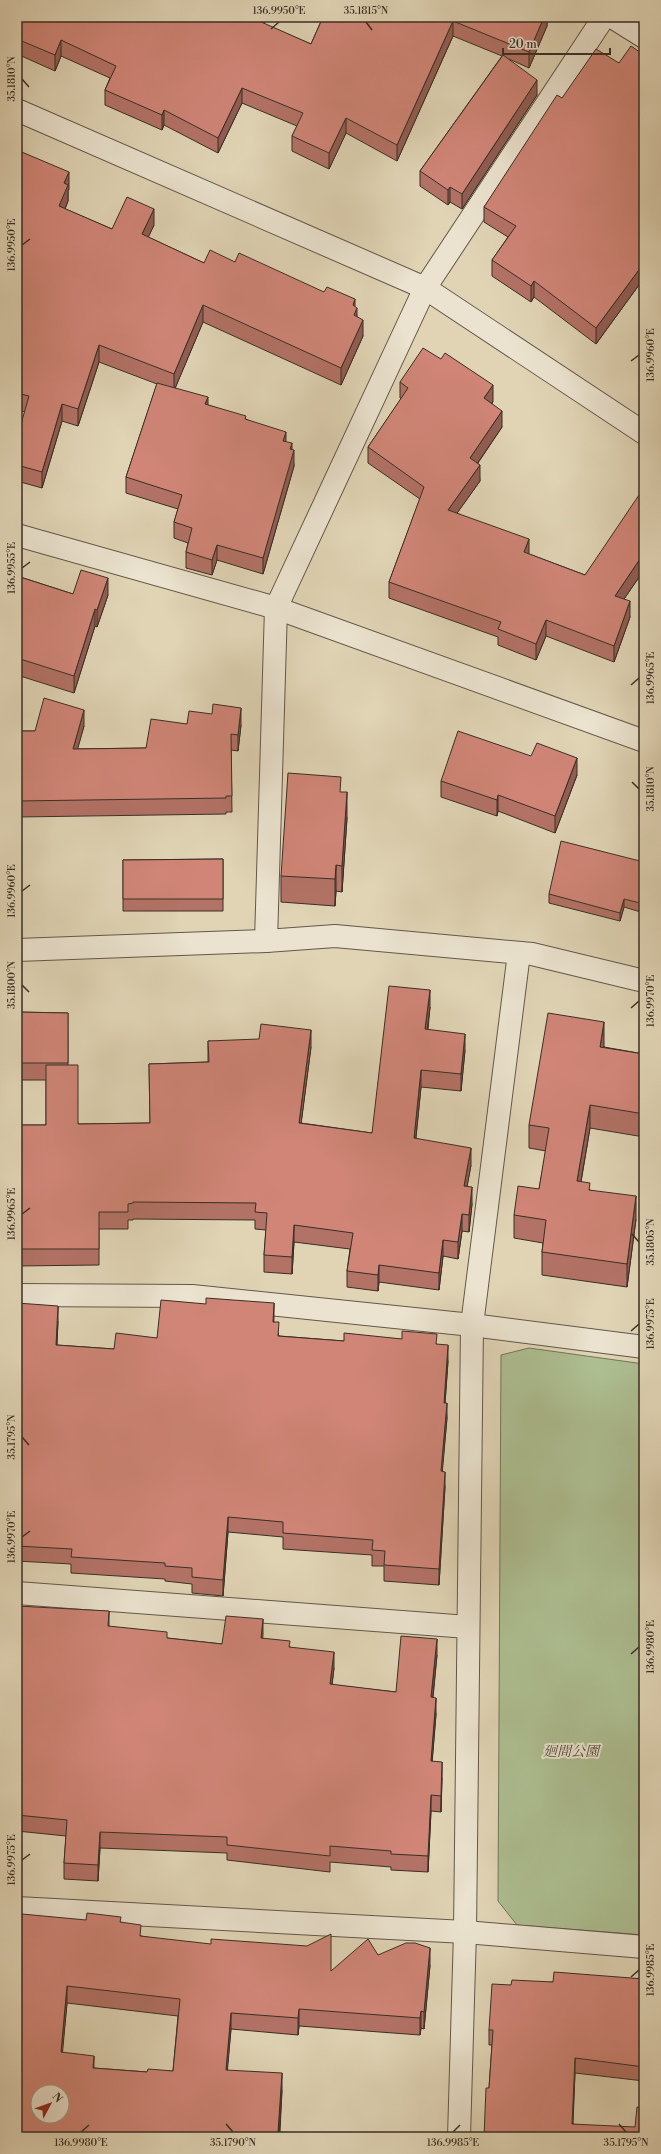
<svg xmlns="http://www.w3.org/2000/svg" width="661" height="2154" font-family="'Libre Bodoni','Noto Serif JP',serif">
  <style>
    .green { fill: #adbe91; stroke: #72765b }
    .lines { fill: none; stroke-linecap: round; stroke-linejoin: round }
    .minor-casing { stroke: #625849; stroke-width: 24 }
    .tertiary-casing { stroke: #625849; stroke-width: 24 }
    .minor { stroke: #ebe3cf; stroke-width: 22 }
    .tertiary { stroke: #ebe3cf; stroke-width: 22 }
    .wall { fill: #b37266; stroke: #382e25; fill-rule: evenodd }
    .shaded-wall { fill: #925d53; stroke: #382e25 }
    .building { fill: #d08577; stroke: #382e25; fill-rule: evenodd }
    .ticks { fill: none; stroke: #382e25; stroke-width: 1.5 }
    .labels { text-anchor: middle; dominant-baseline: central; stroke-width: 4; stroke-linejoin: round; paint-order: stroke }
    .park-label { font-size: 14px; font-style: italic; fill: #4f4b3b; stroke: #ebe3cf }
    .neatline { fill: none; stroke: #382e25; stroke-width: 1.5 }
    .ticks-label { font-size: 10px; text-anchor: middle; fill: #382e25 }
  </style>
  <rect width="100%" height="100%" fill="#e0d4b5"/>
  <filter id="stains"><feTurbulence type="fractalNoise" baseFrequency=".005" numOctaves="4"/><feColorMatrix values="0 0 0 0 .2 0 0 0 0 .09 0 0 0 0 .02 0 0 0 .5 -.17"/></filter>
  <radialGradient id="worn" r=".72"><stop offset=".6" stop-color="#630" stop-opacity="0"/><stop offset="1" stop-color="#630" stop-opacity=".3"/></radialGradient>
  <polygon class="green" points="529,1348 644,1364 644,1935 517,1925 498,1901 501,1355"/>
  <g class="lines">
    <g class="minor-casing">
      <g id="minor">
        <polyline points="612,17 644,37"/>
        <polyline points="17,535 276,608 644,741"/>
        <polyline points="266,941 276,608 425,288 604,17"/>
        <polyline points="17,1295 192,1296 472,1325 644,1347"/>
        <polyline points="17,1593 468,1627"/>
        <polyline points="17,1908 465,1932 644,1947"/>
        <polyline points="459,2137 465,1932 472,1325 519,953"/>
      </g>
    </g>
    <g class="tertiary-casing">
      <g id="tertiary">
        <polyline points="17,110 425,288 644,433"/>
        <polyline points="17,950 266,941 335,936 532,954 644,981"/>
      </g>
    </g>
    <use href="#minor" class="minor"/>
    <use href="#tertiary" class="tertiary"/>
  </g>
  <g class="wall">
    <polygon points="17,17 264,24 311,44 323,17 547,17 547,26 529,68 509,59 537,95 462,209 450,202 448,205 420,186 420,171 502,56 453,36 397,161 346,133 329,169 292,151 292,136 297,126 242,103 218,153 164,125 162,130 105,105 105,90 110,78 61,56 55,71 17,54"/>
    <polygon points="644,55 644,278 596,344 534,297 531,302 492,276 492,260 508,237 484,222 484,207 562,98 619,63"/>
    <polygon points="17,150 69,189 68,191 68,201 65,209 112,229 154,225 148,237 204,263 235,262 355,307 357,317 363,336 341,385 203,322 175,388 208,405 246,419 286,442 292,450 294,466 263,574 217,560 212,575 186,568 186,552 188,543 174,538 174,522 178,509 126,493 126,477 157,384 99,362 78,426 62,421 42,488 17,481 17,438 25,412 17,409"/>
    <polygon points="400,382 493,401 492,404 502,427 478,463 480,481 457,513 529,554 585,575 644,499 644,570 624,599 630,617 614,662 546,636 536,660 498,645 498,637 389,598 389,582 420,499 368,463 368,447 401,399 400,398"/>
    <polygon points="17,576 73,594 108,595 97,627 95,626 74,693 17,675"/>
    <polygon points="187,724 241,725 238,751 231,750 232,812 226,812 226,814 17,817 17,731 35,731 84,726 77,749 146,748"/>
    <polygon points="577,775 555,833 498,811 497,816 441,797 441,781"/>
    <polygon points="341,792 347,818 342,892 336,891 335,906 281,902 281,876"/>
    <polygon points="644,856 644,913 624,907 620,921 549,903 549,894 640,861"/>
    <polygon points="223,859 223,911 123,911 123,860"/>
    <polygon points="430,1007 428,1030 465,1050 461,1091 421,1087 416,1138 471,1165 467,1186 472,1204 469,1232 462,1231 458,1259 443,1256 439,1290 379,1282 378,1291 347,1287 347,1271 350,1249 294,1242 292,1274 264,1272 264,1255 266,1230 255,1229 255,1220 133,1219 133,1220 128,1220 128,1229 99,1229 99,1265 17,1266 17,1125 46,1125 46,1080 17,1080 17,1012 68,1013 68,1065 78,1124 150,1123 149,1064 208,1062 208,1041 311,1047 301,1123 372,1133"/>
    <polygon points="604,1046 604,1047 644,1054 644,1137 590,1128 581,1182 590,1190 636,1219 627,1287 542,1275 542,1252 543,1243 514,1238 514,1215 539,1189 546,1151 529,1148 529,1125"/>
    <polygon points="17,1303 58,1321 57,1345 114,1349 157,1338 274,1322 279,1336 344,1341 437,1344 448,1361 445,1403 447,1418 442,1471 445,1487 439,1585 384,1581 384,1566 372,1566 372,1555 283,1549 283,1537 228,1532 223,1596 192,1593 192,1584 165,1581 165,1579 71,1573 71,1564 17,1561"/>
    <polygon points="17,1606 109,1627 167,1638 222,1644 262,1638 290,1647 334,1668 332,1685 396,1692 437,1655 433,1698 436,1714 432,1761 442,1778 441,1812 431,1811 428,1872 391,1870 391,1867 330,1862 330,1872 227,1860 227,1853 100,1848 98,1881 64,1879 64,1863 66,1836 17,1831"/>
    <path d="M86,1920l35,2 20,14 190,35 47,-16 52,10 -6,64 -3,-1 -1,7 -121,-9 -1,9 -67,-6 -4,41 55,20 -2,42 -263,5zM67,2003l111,13 -5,55 -26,1 -53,-4 -32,-16z"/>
    <polygon points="644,1979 644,2081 575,2073 573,2124 644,2137 484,2137 489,2088 492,2045 489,2045 489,2030 511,1985 553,1982"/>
  </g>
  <g class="shaded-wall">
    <polygon points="260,17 267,17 259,36 259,21"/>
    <polygon points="544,17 547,17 547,26 529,68 529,52"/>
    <polygon points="453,21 453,36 397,161 397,145"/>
    <polygon points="61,40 61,56 55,71 55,55"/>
    <polygon points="537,80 537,95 462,209 462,194"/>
    <polygon points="242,88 242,103 218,153 218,138"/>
    <polygon points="164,110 164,125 162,130 162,115"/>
    <polygon points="346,118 346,133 329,169 329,153"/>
    <polygon points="69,172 69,189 68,191 68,201 59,223 59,206 64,183"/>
    <polygon points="450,187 450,202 448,205 448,190"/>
    <polygon points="154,209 154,225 142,251 142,234"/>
    <polygon points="644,263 644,278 596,344 596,328"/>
    <polygon points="534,281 534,297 531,302 531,286"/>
    <polygon points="355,299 355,312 357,308 357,325 354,332 353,305"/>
    <polygon points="203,305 203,322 174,391 174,374"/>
    <polygon points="363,320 363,336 341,385 341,368"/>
    <polygon points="99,345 99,362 78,426 78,409"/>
    <polygon points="493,385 493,401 484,415 484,398"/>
    <polygon points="208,397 208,413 205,404"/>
    <polygon points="62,404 62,421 42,488 42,472"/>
    <polygon points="502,411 502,427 470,474 470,458"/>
    <polygon points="286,432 286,448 283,441"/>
    <polygon points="292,443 292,455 294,450 294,466 263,574 263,558 290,449"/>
    <polygon points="480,465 480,481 448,526 448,510"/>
    <polygon points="529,539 529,555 524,552"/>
    <polygon points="217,545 217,560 212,575 212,560"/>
    <polygon points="644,553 644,570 615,612 615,596"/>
    <polygon points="108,578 108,595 97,627 97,610"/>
    <polygon points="630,601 630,617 614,662 614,646"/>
    <polygon points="95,609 95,626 74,693 74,676"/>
    <polygon points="546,620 546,636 536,660 536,644"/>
    <polygon points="241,708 241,725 238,751 238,735"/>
    <polygon points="84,710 84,726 73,766 73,749"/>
    <polygon points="577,758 577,775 555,833 555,816"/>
    <polygon points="347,792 347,818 342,892 342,866"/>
    <polygon points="498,795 498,811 497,816 497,800"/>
    <polygon points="336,865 336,891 335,906 335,879"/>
    <polygon points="624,899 624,907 620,921 620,913"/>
    <polygon points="430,990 430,1007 425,1046 425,1029"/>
    <polygon points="604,1022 604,1046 600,1070 600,1047"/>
    <polygon points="311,1030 311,1047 299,1140 299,1123"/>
    <polygon points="465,1034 465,1050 461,1091 461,1074"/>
    <polygon points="421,1070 421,1087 414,1154 414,1138"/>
    <polygon points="590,1105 590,1128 577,1204 577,1181"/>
    <polygon points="471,1148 471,1165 464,1203 464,1186"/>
    <polygon points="472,1187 472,1204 469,1232 469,1215"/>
    <polygon points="636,1196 636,1219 627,1287 627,1264"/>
    <polygon points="462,1214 462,1231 458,1259 458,1242"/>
    <polygon points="294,1225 294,1242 292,1274 292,1257"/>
    <polygon points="443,1240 443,1256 439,1290 439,1273"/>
    <polygon points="379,1265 379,1282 378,1291 378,1275"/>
    <polygon points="274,1303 274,1319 273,1337 273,1322"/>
    <polygon points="58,1306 58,1321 56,1360 56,1345"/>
    <polygon points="448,1345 448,1361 444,1418 444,1403"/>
    <polygon points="447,1403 447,1418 441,1487 441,1471"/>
    <polygon points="445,1472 445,1487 439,1585 439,1569"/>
    <polygon points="228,1517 228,1532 223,1596 223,1580"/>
    <polygon points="109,1611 109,1627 108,1626"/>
    <polygon points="263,1619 263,1635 261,1653 261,1638"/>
    <polygon points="437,1639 437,1655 431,1713 431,1697"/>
    <polygon points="334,1652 334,1668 330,1700 330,1684"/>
    <polygon points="436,1698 436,1714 431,1777 431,1761"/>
    <polygon points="442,1762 442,1778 441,1812 441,1796"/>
    <polygon points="431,1795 431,1811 428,1872 428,1856"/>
    <polygon points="100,1832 100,1848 98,1881 98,1865"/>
    <polygon points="430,1948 430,1965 424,2029 424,2012"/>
    <polygon points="67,1986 67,2003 61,2069 61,2052"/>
    <polygon points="299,2009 299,2026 298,2035 298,2018"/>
    <polygon points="421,2011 421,2028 420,2035 420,2018"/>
    <polygon points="231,2013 231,2029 226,2087 226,2070"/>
    <polygon points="94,2056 94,2073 93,2068"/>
    <polygon points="575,2058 575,2073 572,2137 572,2124"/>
    <polygon points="282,2073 282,2090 279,2137 278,2137"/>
  </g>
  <g class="building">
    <polygon points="17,17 260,17 259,21 311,44 323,17 544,17 529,52 453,21 397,145 346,118 329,153 292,136 303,113 242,88 218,138 164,110 162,115 105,90 116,66 61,40 55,55 17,39"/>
    <polygon points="631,46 644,55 644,263 596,328 534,281 531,286 492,260 516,226 484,207 557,95 562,98 596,49 619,63"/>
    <polygon points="503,55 537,80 462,194 450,187 448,190 420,171"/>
    <polygon points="17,150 69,172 64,183 68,185 59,206 112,229 127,197 154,209 142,234 204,263 210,250 235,262 239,253 324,292 327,287 355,299 353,305 357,308 354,315 363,320 341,368 203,305 174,374 99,345 78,409 62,404 42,472 17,465 17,438 29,396 17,393"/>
    <polygon points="423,348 441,359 445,353 493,385 484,398 502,411 470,458 480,465 448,510 529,539 524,552 585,575 639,495 644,499 644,553 615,596 630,601 614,646 546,620 536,644 498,629 501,622 389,582 424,487 368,447 408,388 400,382"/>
    <polygon points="157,383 208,397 205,404 246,416 245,419 286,432 283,441 292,443 290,449 294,450 263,558 217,545 212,560 186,552 192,528 174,522 182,495 126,477"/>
    <polygon points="81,570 108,578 97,610 95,609 74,676 17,658 17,576 73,594"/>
    <polygon points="44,698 84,710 73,749 146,748 151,719 187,724 189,711 212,714 213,704 241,708 238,735 231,734 232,796 226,796 226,798 17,801 17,731 35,731"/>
    <polygon points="458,731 531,756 537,743 577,758 555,816 498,795 497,800 441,781"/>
    <polygon points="288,773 341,777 340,792 347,792 342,866 336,865 335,879 281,876"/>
    <polygon points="561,841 640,861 641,855 644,856 644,904 624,899 620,913 549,894"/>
    <polygon points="223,859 223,899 123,899 123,860"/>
    <polygon points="389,986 430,990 425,1029 465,1034 461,1074 421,1070 414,1138 471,1148 464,1186 472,1187 469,1215 462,1214 458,1242 443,1240 439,1273 379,1265 378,1275 347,1271 353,1233 294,1225 292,1257 264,1255 267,1213 255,1212 256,1203 133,1202 133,1203 128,1204 128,1212 99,1212 99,1249 17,1249 17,1125 46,1125 46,1065 78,1065 78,1124 150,1123 149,1064 209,1062 208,1041 259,1039 261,1024 311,1030 299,1123 372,1133"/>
    <polygon points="17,1012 68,1013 68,1063 17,1063"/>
    <polygon points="548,1013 604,1022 600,1047 644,1054 644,1114 590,1105 577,1181 590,1183 589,1190 636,1196 627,1264 542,1252 546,1220 514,1215 518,1186 539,1189 549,1128 529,1125"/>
    <polygon points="206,1298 274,1303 273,1322 279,1322 278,1336 344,1341 344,1333 402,1339 402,1331 437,1334 436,1344 448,1345 444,1403 447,1403 441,1471 445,1472 439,1569 384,1565 385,1551 372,1550 373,1540 283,1533 283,1522 228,1517 223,1580 192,1577 192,1568 165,1566 165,1563 71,1557 72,1549 17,1546 17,1303 58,1306 56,1345 114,1349 116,1333 157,1338 161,1300 206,1304"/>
    <polygon points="17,1606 109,1611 108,1626 167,1632 167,1638 222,1644 226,1616 263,1619 261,1638 290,1641 289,1647 334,1652 330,1684 396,1692 401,1636 437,1639 431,1697 436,1698 431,1761 442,1762 441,1796 431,1795 428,1856 391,1854 391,1851 330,1846 330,1856 227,1845 227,1837 100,1832 98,1865 64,1863 67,1820 17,1815"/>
    <path d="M87,1913l34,4 -1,5 21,3 -1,11 71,8v-5l96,7 24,-12v37l37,-32 10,16 28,-12h9l15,5 -6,64 -3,-1 -1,7 -121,-9 -1,9 -67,-5 -5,57 56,3 -4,59 64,3v2h-325v-161l5,-62 64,6zM67,1986l113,13 -7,72 -25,-2 -1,3 -54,-4 1,-12 -33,-4zM38,2092h24v24h-24z"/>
    <polygon points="554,1972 644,1979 644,2067 575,2058 572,2124 635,2127 637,2107 644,2108 644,2137 484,2137 486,2088 489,2088 493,2030 489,2030 492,1984 511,1985 512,1980 553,1982"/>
  </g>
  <path class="ticks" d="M366,22l6,8M271,29l8,-7M22,79l7,8M22,245l8,-6M631,361l8,-6M22,568l8,-6M631,685l8,-7M632,782l7,7M22,891l8,-6M22,985l7,7M631,1008l8,-7M22,1214l8,-6M632,1234l7,8M631,1331l8,-7M22,1437l7,8M22,1537l8,-6M631,1654l8,-7M22,1860l8,-6M631,1977l8,-7M226,2124l7,8M619,2124l7,8M81,2132l8,-7M453,2132l7,-7"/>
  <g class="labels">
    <g class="park-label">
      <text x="571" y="1752">廻間公園</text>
    </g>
  </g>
  <rect width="661" height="2154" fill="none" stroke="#e0d4b5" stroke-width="44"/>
  <g transform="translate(50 2104) rotate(49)"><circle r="19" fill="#ebe3cf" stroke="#a39b8b"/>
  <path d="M0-3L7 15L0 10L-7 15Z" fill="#8f2418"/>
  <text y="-6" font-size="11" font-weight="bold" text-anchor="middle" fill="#382e25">N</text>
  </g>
  <path d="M503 48v6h107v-6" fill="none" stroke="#382e25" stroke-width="2"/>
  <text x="509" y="48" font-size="12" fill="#382e25" stroke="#ebe3cf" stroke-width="3" paint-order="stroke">20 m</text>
  <rect x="22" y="22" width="617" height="2110" class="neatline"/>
  <g class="ticks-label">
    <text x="279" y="14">136.9950°E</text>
    <text x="366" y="14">35.1815°N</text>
    <text transform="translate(11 79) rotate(-90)" y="4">35.1810°N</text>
    <text transform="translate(11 245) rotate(-90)" y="4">136.9950°E</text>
    <text transform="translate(650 355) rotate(-90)" y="4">136.9960°E</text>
    <text transform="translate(11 568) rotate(-90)" y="4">136.9955°E</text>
    <text transform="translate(650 678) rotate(-90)" y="4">136.9965°E</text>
    <text transform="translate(650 789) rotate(-90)" y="4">35.1810°N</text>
    <text transform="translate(11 891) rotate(-90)" y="4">136.9960°E</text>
    <text transform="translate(11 985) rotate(-90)" y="4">35.1800°N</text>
    <text transform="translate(650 1001) rotate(-90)" y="4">136.9970°E</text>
    <text transform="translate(11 1214) rotate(-90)" y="4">136.9965°E</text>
    <text transform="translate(650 1242) rotate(-90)" y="4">35.1805°N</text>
    <text transform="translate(650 1324) rotate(-90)" y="4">136.9975°E</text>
    <text transform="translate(11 1437) rotate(-90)" y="4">35.1795°N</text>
    <text transform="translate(11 1537) rotate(-90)" y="4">136.9970°E</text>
    <text transform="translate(650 1647) rotate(-90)" y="4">136.9980°E</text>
    <text transform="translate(11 1860) rotate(-90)" y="4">136.9975°E</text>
    <text transform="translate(650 1970) rotate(-90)" y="4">136.9985°E</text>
    <text x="81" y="2146">136.9980°E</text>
    <text x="233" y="2146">35.1790°N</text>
    <text x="453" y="2146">136.9985°E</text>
    <text x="626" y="2146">35.1795°N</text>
  </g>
  <rect width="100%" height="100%" filter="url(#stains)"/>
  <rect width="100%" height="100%" fill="url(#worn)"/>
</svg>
